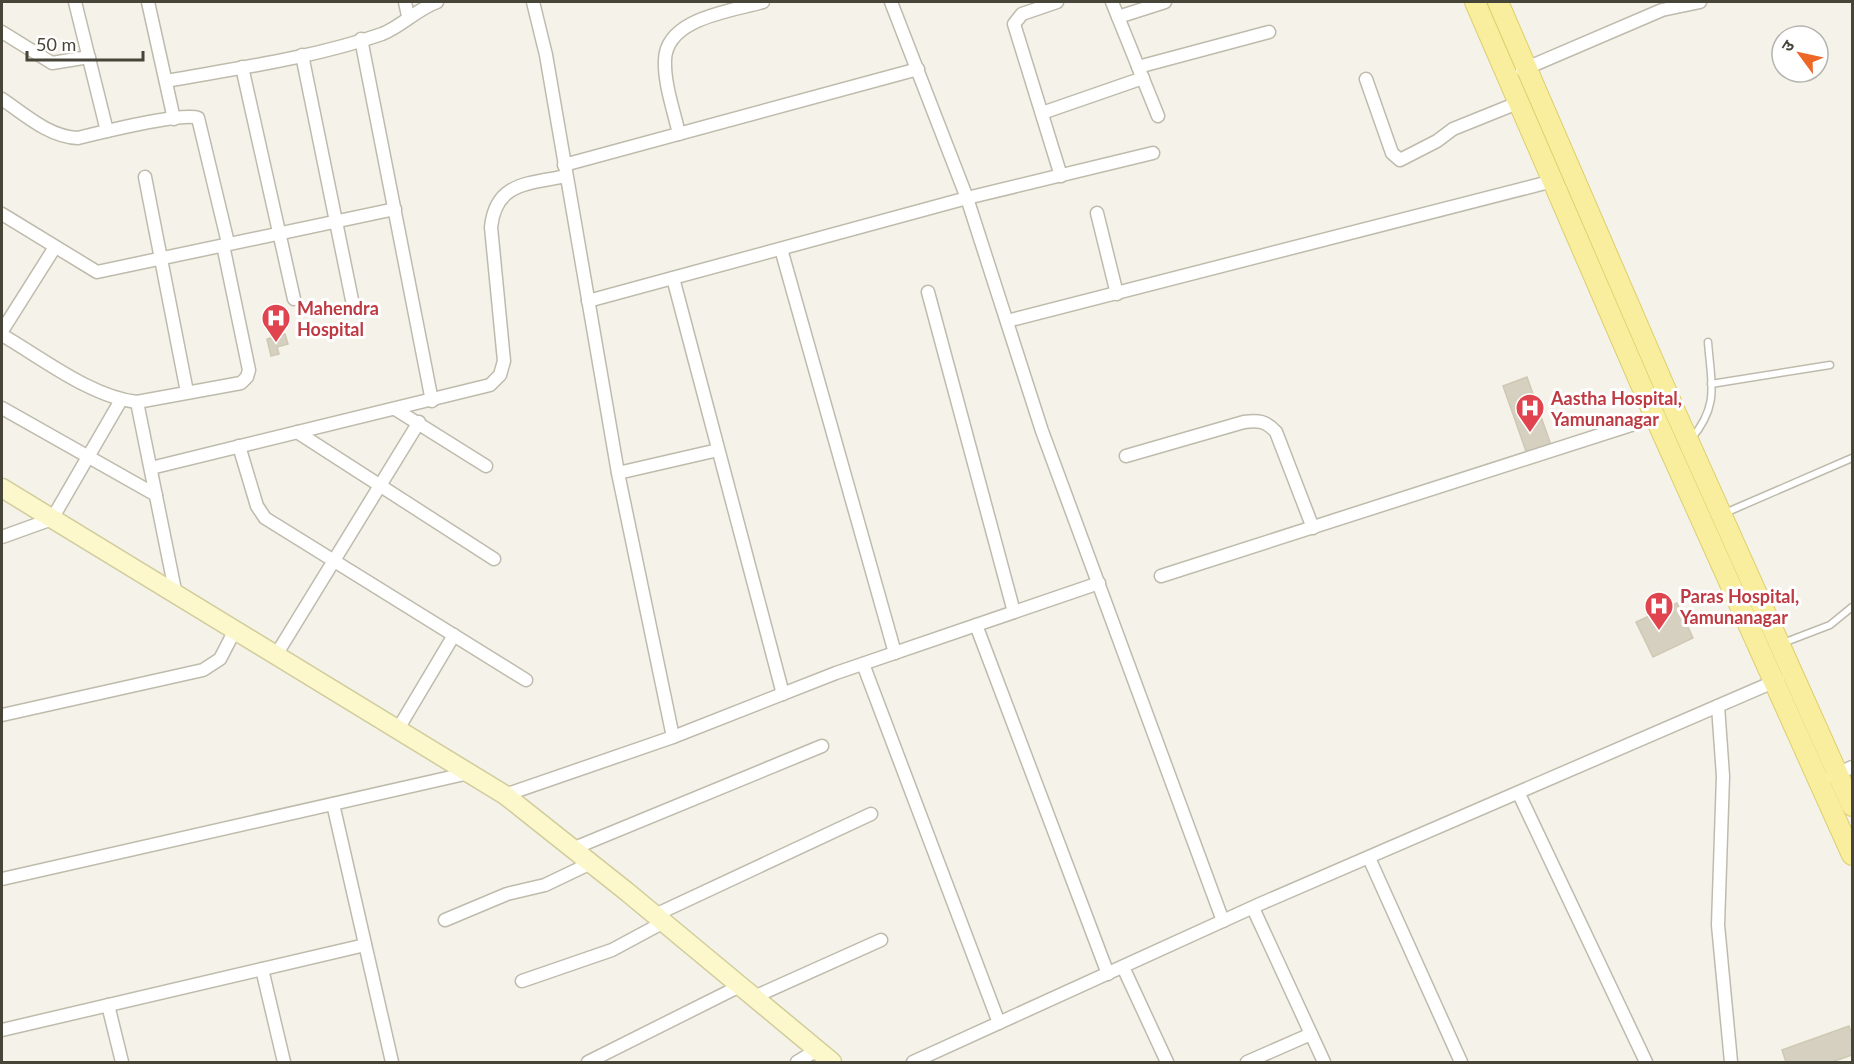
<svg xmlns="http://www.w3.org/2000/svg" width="1854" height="1064" font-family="Lato,'Noto Sans Devanagari',sans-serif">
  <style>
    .building { fill: #d5d0bf; stroke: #cfc9b3; stroke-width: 1.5 }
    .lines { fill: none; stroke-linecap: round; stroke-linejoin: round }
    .lane-casing { stroke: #bfbbac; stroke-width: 9 }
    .street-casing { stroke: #bfbbac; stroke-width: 15 }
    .secondary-casing { stroke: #d1cc9b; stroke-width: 21 }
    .primary-casing { stroke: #ddcf6d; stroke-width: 22 }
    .lane { stroke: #fff; stroke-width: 6 }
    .street { stroke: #fff; stroke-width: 12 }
    .secondary { stroke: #fcf8cb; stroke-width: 18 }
    .primary { stroke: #f8ee9d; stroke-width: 20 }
    .labels { text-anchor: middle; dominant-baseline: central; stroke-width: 6; stroke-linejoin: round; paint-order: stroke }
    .health-label { font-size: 18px; font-weight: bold; fill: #be3a42; stroke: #fff; text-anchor: start }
  </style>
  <rect width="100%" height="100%" fill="#f4f2e9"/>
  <g class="building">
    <polygon points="285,334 288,344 277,347 279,354 271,356 267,339"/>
    <polygon points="1527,377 1551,445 1527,454 1503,386"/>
    <polygon points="1677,603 1693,638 1653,657 1636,622"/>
    <polygon points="1849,1026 1852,1036 1852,1055 1832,1062 1786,1062 1782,1050"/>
  </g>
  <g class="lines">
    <g class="lane-casing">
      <g id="lane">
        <polyline points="1711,384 1830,365"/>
        <path d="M1691,439c29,-34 20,-56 17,-97"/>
        <polyline points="1725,513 1852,458"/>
        <polyline points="1783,643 1830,625 1852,607"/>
      </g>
    </g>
    <g class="street-casing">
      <g id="street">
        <polyline points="75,2 107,131"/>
        <polyline points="148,2 174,119"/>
        <polyline points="405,2 408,16"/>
        <polyline points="533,2 546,55 618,473 673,737"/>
        <polyline points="891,2 967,198 1042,431 1223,921"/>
        <polyline points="1057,2 1022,14 1014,24 1061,176"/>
        <polyline points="1112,2 1158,116"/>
        <polyline points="1118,17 1165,2"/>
        <polyline points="2,32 52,63 89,57"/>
        <polyline points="361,39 432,401"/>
        <polyline points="302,55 352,300"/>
        <polyline points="242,67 294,299"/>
        <polyline points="1138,67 1269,32"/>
        <polyline points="1522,70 1662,10 1700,2"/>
        <polyline points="1366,79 1392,153 1400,160 1437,141 1453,129 1520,102"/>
        <path d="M166,81c72,-13 147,-23 216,-47 20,-8 35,-25 55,-32"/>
        <path d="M2,99c22,15 47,38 76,39 20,-5 105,-26 120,-20l30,125"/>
        <polyline points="1042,113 1143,78"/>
        <path d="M679,134c-5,-23 -15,-50 -14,-74 1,-42 67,-49 98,-58"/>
        <polyline points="564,165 918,69"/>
        <polyline points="145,177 187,392"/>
        <polyline points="1097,213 1117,294"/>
        <polyline points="2,214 97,272 395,209"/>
        <polyline points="781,249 895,653"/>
        <polyline points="673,278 783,694"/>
        <polyline points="928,292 1014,612"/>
        <polyline points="588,301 967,198 1153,153"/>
        <polyline points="1007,321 1553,181"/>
        <polyline points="2,331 55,247"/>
        <path d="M2,335c40,23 89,62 135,67l104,-19 6,-6 2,-7 -26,-125"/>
        <polyline points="137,402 176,595"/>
        <polyline points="2,408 156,495"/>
        <polyline points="395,409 486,466"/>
        <polyline points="297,432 494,559"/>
        <polyline points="239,446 257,506 265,518 526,680"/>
        <path d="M1126,456l118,-34c15,-2 22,-1 32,10l37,96"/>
        <path d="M151,468l339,-83 10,-10 4,-14 -13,-134c5,-45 37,-43 75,-51"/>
        <polyline points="618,473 718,450"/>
        <polyline points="2,537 52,519 121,400"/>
        <polyline points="1161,576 1659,416"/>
        <polyline points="976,625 1108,974"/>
        <polyline points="276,655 419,422"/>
        <polyline points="863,664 999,1023"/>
        <polyline points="1718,706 1723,776 1718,925 1731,1062"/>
        <polyline points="2,715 203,670 220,659 235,630"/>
        <polyline points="398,729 454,635"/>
        <polyline points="1832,776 1852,767"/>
        <polyline points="1519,794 1646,1062"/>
        <polyline points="505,795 673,737 836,673 1099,583"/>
        <polyline points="333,804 392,1062"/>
        <polyline points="572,849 822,746"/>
        <polyline points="1369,858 1461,1062"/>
        <polyline points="2,879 469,773"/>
        <polyline points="1253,908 1324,1062"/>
        <polyline points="655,915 871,814"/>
        <polyline points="445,920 507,894 545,885 591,863"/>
        <polyline points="1123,967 1167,1062"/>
        <polyline points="262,969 284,1062"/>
        <polyline points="522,981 612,950 664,922"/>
        <polyline points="754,997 881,940"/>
        <polyline points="108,1005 122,1062"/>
        <polyline points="2,1030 365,945"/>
        <polyline points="588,1062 740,986"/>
        <polyline points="797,1062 817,1050"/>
        <polyline points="913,1062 1260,904 1778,680"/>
        <polyline points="1247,1062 1311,1034"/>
      </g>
    </g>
    <g class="secondary-casing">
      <polyline id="secondary" points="2,488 505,795 626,891 832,1062"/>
    </g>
    <g class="primary-casing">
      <g id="primary">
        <polyline points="1475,2 1655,417 1852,855"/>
        <polyline points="1498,2 1675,411 1852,806"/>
      </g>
    </g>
    <use href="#lane" class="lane"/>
    <use href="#street" class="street"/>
    <use href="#secondary" class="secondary"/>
    <use href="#primary" class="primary"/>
  </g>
  <defs>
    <g id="hospital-pin" transform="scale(1.5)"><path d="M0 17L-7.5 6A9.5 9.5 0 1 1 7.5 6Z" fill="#e0444e" stroke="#fff"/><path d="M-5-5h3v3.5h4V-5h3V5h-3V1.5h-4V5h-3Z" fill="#fff"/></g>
  </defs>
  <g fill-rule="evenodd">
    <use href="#hospital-pin" x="276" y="318"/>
    <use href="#hospital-pin" x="1530" y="408"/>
    <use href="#hospital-pin" x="1659" y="606"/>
  </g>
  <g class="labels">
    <g class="health-label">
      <text x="297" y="308">Mahendra<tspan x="297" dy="21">Hospital</tspan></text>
      <text x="1551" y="398">Aastha Hospital,<tspan x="1551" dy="21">Yamunanagar</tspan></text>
      <text x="1680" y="596">Paras Hospital,<tspan x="1680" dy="21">Yamunanagar</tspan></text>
    </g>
  </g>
  <rect width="1854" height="1064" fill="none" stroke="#474438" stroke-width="6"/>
  <g transform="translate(1800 54) rotate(303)"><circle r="28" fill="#ffffff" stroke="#b5b4af" stroke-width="1.5"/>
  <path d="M0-4.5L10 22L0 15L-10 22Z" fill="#ee6726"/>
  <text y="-9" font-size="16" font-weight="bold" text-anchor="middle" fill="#474438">उ</text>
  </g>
  <path d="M27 51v9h116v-9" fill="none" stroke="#474438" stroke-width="3"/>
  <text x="36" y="51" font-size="18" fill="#474438" stroke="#ffffff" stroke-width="4.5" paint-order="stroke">50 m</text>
</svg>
